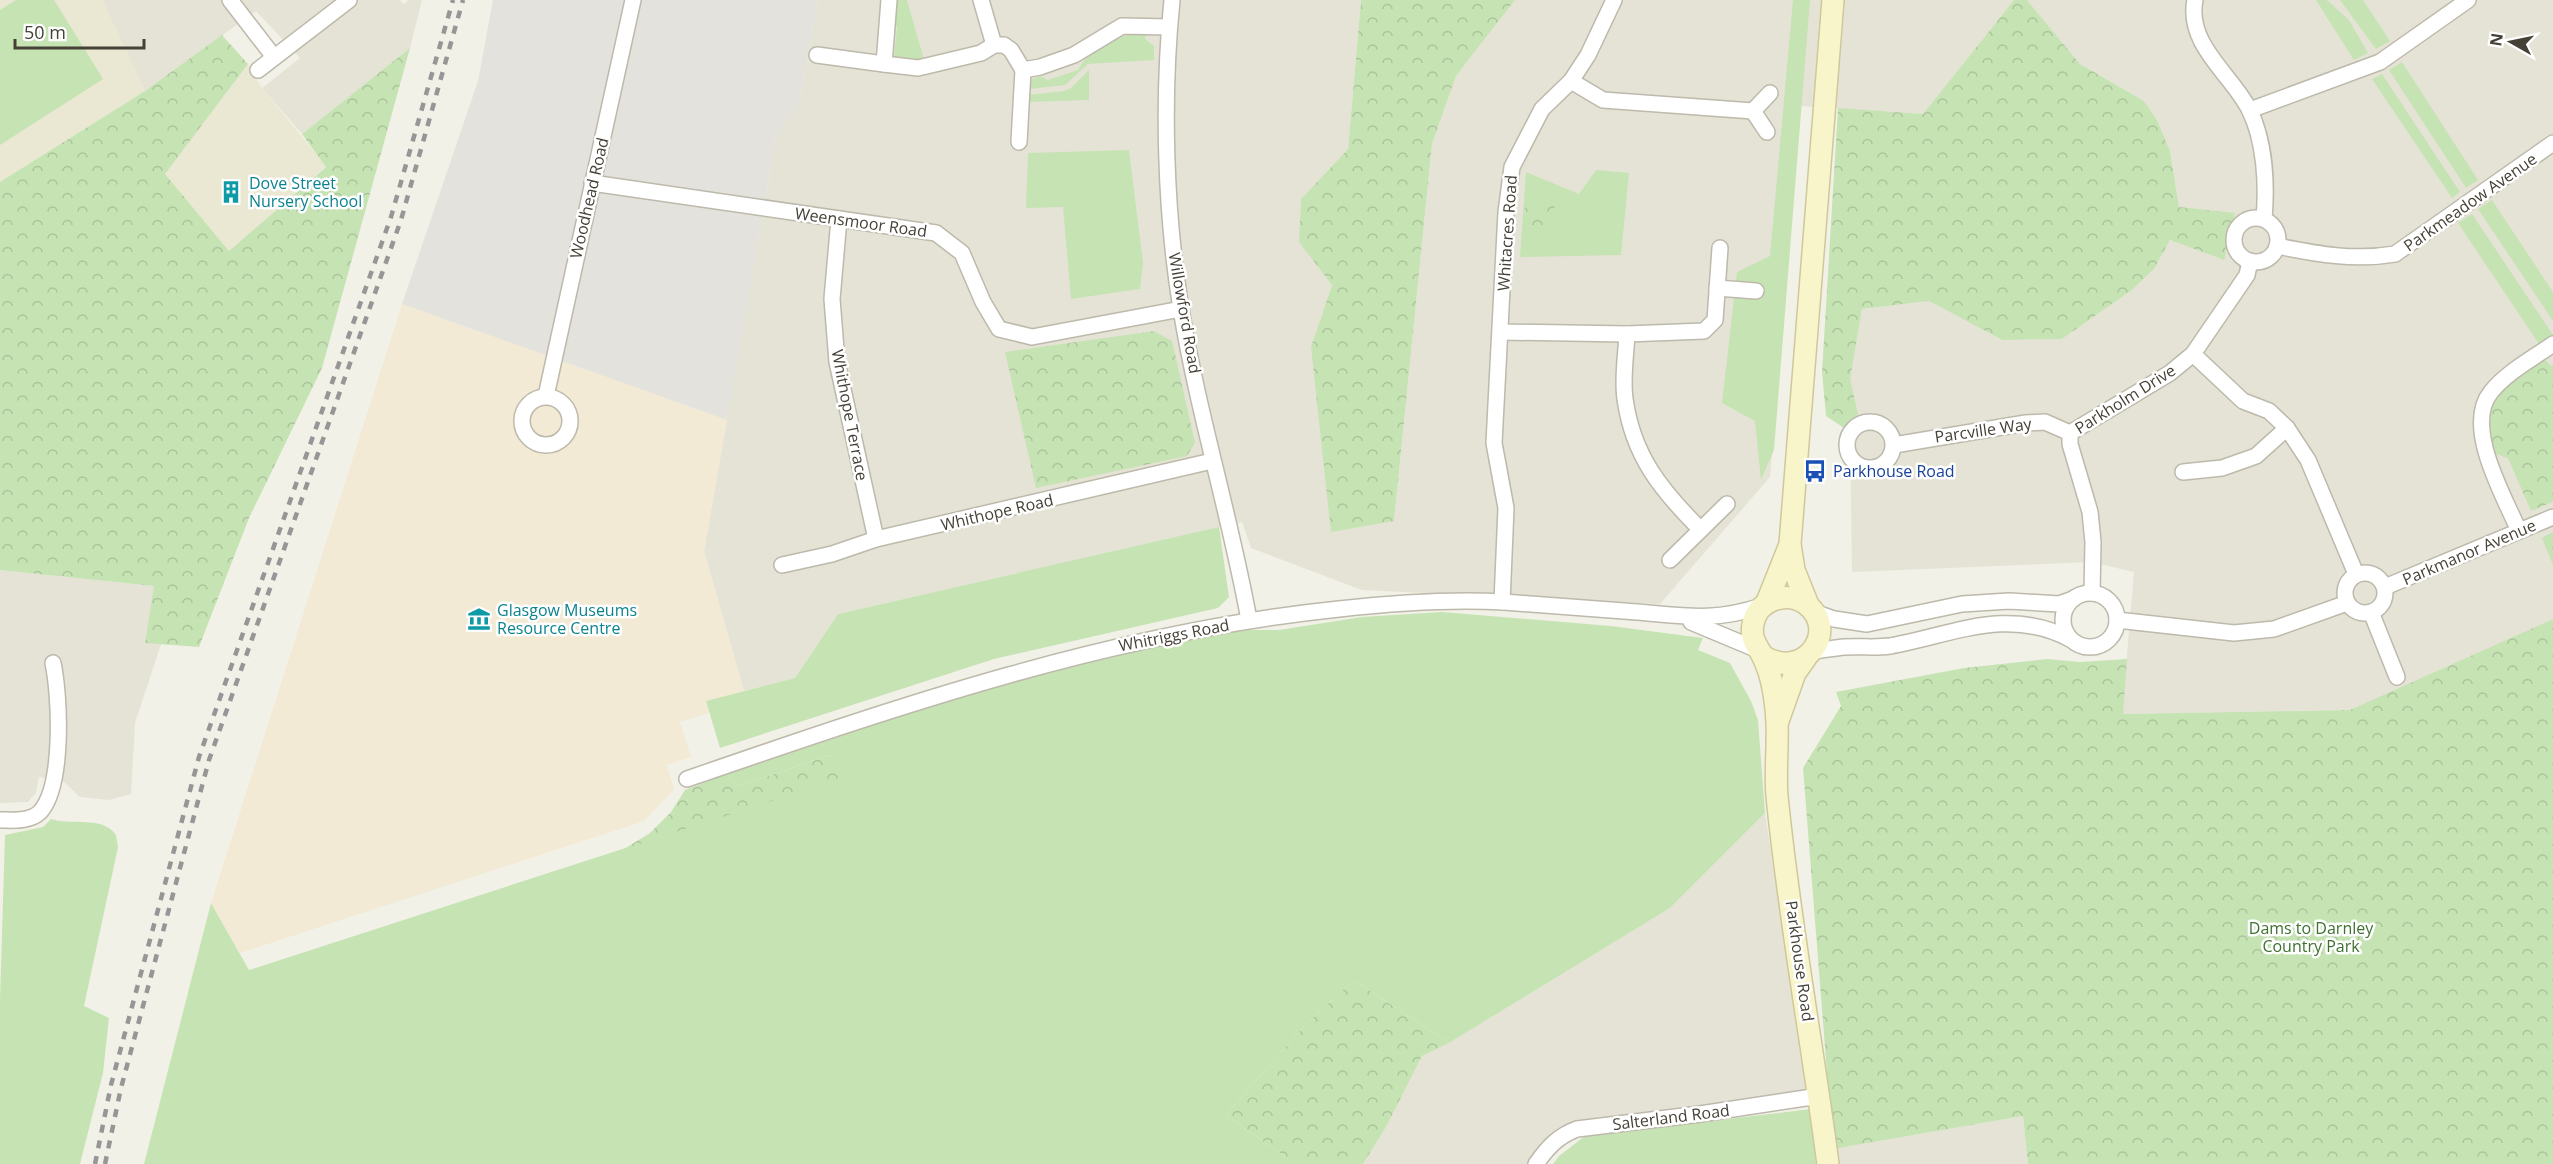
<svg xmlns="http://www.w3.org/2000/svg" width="2553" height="1164" font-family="'Open Sans',sans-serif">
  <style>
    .residential { fill: #e5e3d6 }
    .commercial { fill: #f2ead4 }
    .industrial { fill: #e4e2dc }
    .education { fill: #eae7d3 }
    .grass { fill: #c6e3b4 }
    .forest { fill: url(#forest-crowns) }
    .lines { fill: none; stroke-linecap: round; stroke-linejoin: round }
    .minor-casing { stroke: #bdb9ab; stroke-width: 18 }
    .secondary-casing { stroke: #cec89b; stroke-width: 24 }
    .minor { stroke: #fff; stroke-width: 15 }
    .secondary { stroke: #f9f5ca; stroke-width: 21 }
    .rail { stroke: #969696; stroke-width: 4.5; stroke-dasharray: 8 8; stroke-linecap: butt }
    .labels { text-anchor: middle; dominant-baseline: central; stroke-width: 5; stroke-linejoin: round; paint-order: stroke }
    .culture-label { font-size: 16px; fill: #0d838f; stroke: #fff; text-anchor: start }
    .street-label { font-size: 16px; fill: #454137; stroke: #fff }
    .transit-label { font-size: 16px; fill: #164399; stroke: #fff; text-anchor: start }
    .park-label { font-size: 16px; fill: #3e7130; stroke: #fff }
  </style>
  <defs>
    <pattern id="forest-crowns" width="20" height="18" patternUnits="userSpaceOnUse" patternTransform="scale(1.5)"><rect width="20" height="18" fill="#c6e3b4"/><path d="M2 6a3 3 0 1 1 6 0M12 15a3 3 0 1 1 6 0" fill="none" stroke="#abc49b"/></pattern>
  </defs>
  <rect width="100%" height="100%" fill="#f2f1e7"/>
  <g class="residential">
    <polygon points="102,0 400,0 403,4 409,0 422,0 410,48 302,134 262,88 300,58 256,11 145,91"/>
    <polygon points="818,0 1361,0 1348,149 1301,199 1300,242 1332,285 1311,347 1394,521 1432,144 1456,76 1515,0 2014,0 1923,114 1800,106 1770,477 1660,604 1362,590 1251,548 1242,522 838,614 795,678 744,691 704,551 776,137 799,104"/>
    <polygon points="2027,0 2553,0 2553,619 2432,676 2350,710 2122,714 2134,572 2091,562 1852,572 1849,379 1862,309 1929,301 2002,340 2062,339 2132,290 2154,269 2170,240 2224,260 2179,207 2170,151 2157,120 2144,101 2080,64"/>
    <polygon points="0,570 155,586 145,642 161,644 135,723 131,794 109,800 80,797 63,781 39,777 36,792 28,802 0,803"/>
    <polygon points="1765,813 1808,1093 1561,1126 1550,1134 1529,1164 1363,1164 1386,1127 1422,1056 1449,1043 1670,908"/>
    <polygon points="2023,1116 2028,1164 1835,1164 1833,1149"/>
  </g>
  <polygon class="commercial" points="402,304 727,420 704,551 744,691 706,701 709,713 680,722 691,757 667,765 674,790 644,821 240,953 211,903"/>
  <polygon class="industrial" points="493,0 818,0 799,104 776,137 727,420 402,304 478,81"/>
  <g class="education">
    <polygon points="0,0 102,0 145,91 0,182"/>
    <polygon points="248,64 262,88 326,166 229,251 165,174"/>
  </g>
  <g class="grass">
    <polygon points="16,0 54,0 103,79 0,145 0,10"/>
    <polygon points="895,0 907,0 924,60 921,62 894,57 897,27 892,23"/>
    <polygon points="1793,0 1810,0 1774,450 1761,480 1755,421 1722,403 1737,272 1770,256"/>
    <polygon points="2316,0 2327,0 2349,20 2368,53 2354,60"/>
    <polygon points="2340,0 2363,0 2390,41 2376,49"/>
    <path d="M1141,33l5,1 -1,5 9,7v14l-66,4 -23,21 -36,4 3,-10 8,-3 8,4 30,-10c12,-22 37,-35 63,-37z"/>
    <polygon points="2402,62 2478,180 2466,188 2389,70"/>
    <polygon points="1089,70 1089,100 1029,102 1028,95 1064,91 1071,88"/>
    <polygon points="2382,74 2460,192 2452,198 2372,79"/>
    <polygon points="1129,150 1143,263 1140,289 1071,299 1063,207 1026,208 1028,153"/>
    <polygon points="1596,170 1629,173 1621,255 1520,257 1526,172 1579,194"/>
    <polygon points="2492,200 2553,292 2553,321 2478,209"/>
    <polygon points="2472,214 2553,335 2539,344 2458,223"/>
    <polygon points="1219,527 1229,597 1218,608 994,659 720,748 706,701 795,678 838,614"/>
    <polygon points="1442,612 1611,626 1703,638 1698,650 1730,663 1751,701 1758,720 1765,813 1670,908 1449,1043 1354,980 1305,1025 1226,1115 1295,1164 144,1164 211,903 249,970 854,774 830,755 739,786 727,774 940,703 1074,664 1168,641 1247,630 1279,630 1362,617"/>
    <path d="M51,819c21,7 51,-4 65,16l2,12 -34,159 25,12 -6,55 -23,91h-80v-164l5,-165 38,-8z"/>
    <polygon points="1811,1109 1816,1164 1553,1164 1559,1156 1585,1136"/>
  </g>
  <g class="forest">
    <polygon points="1361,0 1515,0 1456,76 1432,144 1394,521 1331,532 1311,347 1332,285 1299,242 1301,199 1348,149"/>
    <polygon points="2014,0 2027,0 2080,64 2144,101 2157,120 2170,151 2179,207 2235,213 2224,260 2170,240 2154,269 2132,290 2062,339 2002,340 1929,301 1862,309 1850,379 1858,414 1844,428 1826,416 1822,372 1838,108 1923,114"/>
    <polygon points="222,35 248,64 165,174 229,251 326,167 302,134 410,48 322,368 249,518 199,647 145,643 154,586 0,570 0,182 145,91"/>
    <circle cx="1540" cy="214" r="16"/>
    <polygon points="1154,331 1172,341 1195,443 1187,456 1036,488 1005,352"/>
    <path d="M2543,358l8,8 2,-1v137l-22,9 -23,-53 -12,-4c-17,-54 7,-66 47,-96z"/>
    <polygon points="2553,532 2553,565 2542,538"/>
    <polygon points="2553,619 2553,1164 2028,1164 2023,1116 1833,1149 1803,768 1841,706 1836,692 1964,668 2047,659 2080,662 2127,659 2123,714 2350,710"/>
    <polygon points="830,755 855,774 624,849 650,833 671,812 685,790 727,774 739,786"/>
    <polygon points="1354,980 1449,1043 1422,1056 1386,1127 1363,1164 1295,1164 1226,1115 1305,1025"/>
  </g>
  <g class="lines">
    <g class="minor-casing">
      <g id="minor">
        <polyline points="230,0 274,57"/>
        <polyline points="889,0 884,64 918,68 981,53 994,45 1004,45 1011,50 1023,70 1040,67 1074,55 1122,26 1169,27"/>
        <polyline points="981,0 994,45"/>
        <path d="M1172,0c-10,99 -7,210 9,309 17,104 49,206 68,311"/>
        <path d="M2195,0c-9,44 36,74 54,109 16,32 18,75 15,110"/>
        <polyline points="817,55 884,64"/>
        <polyline points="258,70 349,0"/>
        <polyline points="1571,81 1603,100 1753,111 1767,132"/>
        <polyline points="2250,110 2380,62 2468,0"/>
        <polyline points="1753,111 1770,93"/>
        <polyline points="1019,142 1023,70"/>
        <polyline points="592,183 936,233 962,253 983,302 999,329 1032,337 1181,309"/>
        <circle cx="2256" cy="240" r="22"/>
        <polyline points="839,219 832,299 837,362 876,539"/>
        <path d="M2277,246c40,8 77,15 118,8l158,-111"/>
        <polyline points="1717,288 1756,291"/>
        <polyline points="1501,332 1627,334 1704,331 1715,320 1720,248"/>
        <path d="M1627,334c-1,21 -5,44 -2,65 8,57 36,91 75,130"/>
        <polyline points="2193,354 2243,401 2269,411 2287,428 2308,460 2356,574"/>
        <polyline points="546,396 633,0"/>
        <circle cx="546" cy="421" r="24"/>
        <circle cx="1870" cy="445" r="23"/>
        <polyline points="1894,445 2026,423 2045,422 2070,433"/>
        <polyline points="2183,472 2222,468 2256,456 2287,428"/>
        <path d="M2519,531c-15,-35 -56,-105 -28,-139 16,-20 41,-33 62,-48"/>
        <polyline points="1670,560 1727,504"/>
        <polyline points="782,565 832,554 876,539 1212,461"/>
        <circle cx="2365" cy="593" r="20"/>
        <polyline points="2385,587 2553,517"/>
        <circle cx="2090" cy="620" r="27"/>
        <polyline points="2092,593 2093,542 2090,512 2070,444 2070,433 2170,373 2193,354 2247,275 2250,261"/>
        <polyline points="1502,602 1506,508 1494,443 1506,212 1512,167 1542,109 1571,81 1588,55 1614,0"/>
        <polyline points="1814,612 1834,619 1867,624 1962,604 2009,601 2059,604 2073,599"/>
        <polyline points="2371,612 2397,677"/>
        <polyline points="2117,620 2234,633 2274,629 2347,603"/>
        <polyline points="1691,622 1758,650"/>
        <path d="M1812,651c11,-1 22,-3 32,-4 16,-1 31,1 46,-1 62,-11 117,-40 180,-7"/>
        <path d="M687,779c212,-73 427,-147 652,-170 54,-6 111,-10 165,-7 45,3 89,7 133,10 49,4 76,10 125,-6"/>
        <path d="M0,820c12,0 30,2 40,-8 24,-26 20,-116 13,-149"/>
        <path d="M1536,1164c12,-17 22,-28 41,-35l123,-15 119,-18"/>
      </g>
    </g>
    <g class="secondary-casing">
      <g id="secondary">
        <polyline points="1767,602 1789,547"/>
        <polyline points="1808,605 1794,570 1790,544 1833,0"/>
        <path d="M1763,656c40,26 78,-25 43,-52 -19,-14 -49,-4 -53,20 -3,15 4,21 10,33 9,18 13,46 14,66 1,24 -2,49 0,73 12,123 35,245 51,368"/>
        <polyline points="1778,721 1795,673 1805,659"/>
      </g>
    </g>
    <use href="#minor" class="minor"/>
    <use href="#secondary" class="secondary"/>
    <g class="rail">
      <polyline points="95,1164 111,1085 199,757 391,217 453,0"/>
      <polyline points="105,1164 121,1088 209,760 401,220 463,0"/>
    </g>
  </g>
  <defs>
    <g id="building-bare" transform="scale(1.8)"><path d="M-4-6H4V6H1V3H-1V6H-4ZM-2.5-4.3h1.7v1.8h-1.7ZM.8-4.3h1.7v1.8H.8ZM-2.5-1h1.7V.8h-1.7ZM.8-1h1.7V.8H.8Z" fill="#0f9aa8" stroke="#fff" stroke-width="2.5" paint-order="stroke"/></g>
    <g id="bus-bare" transform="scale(1.8)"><path d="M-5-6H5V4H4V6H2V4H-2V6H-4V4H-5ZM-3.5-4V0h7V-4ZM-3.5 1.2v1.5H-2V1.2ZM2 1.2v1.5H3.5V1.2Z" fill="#1a4fb4" stroke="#fff" stroke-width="2.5" paint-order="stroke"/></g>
    <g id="museum-bare" transform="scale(1.8)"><path d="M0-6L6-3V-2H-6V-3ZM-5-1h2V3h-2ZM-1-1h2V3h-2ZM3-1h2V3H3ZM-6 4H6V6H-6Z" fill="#0f9aa8" stroke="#fff" stroke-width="2.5" paint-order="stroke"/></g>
  </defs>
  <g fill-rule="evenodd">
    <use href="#building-bare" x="231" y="192"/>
    <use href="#bus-bare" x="1815" y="471"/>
    <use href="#museum-bare" x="479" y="619"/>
  </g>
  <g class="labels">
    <g class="culture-label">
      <text x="249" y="183">Dove Street<tspan x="249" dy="18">Nursery School</tspan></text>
      <text x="497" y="610">Glasgow Museums<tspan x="497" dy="18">Resource Centre</tspan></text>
    </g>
    <g class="street-label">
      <text transform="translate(589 198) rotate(-77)">Woodhead Road</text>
      <text transform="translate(2470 202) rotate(-35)">Parkmeadow Avenue</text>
      <text transform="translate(861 222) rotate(8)">Weensmoor Road</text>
      <text transform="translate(1507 233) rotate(-86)">Whitacres Road</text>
      <text transform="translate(1185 313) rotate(80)">Willowford Road</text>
      <text transform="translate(2125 399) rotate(-32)">Parkholm Drive</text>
      <text transform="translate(850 415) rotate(79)">Whithope Terrace</text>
      <text transform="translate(1983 430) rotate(-8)">Parcville Way</text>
      <text transform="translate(997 512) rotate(-13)">Whithope Road</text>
      <text transform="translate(2469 552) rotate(-23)">Parkmanor Avenue</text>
      <text transform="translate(1174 635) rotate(-11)">Whitriggs Road</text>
      <text transform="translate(1800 961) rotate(82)">Parkhouse Road</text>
      <text transform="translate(1671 1117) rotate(-7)">Salterland Road</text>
    </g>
    <g class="transit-label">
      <text x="1833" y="471">Parkhouse Road</text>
    </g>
    <g class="park-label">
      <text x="2311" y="928">Dams to Darnley<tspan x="2311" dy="18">Country Park</tspan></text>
    </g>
  </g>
  <g transform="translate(2511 42) rotate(279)" stroke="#ffffff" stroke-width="4.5" paint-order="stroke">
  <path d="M0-4.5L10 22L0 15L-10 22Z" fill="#454137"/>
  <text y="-9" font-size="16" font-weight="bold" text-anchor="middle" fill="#454137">N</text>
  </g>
  <path d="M15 39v9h129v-9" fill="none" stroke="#454137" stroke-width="3"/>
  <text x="24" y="39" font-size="18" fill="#454137" stroke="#ffffff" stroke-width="4.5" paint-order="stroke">50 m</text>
</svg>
